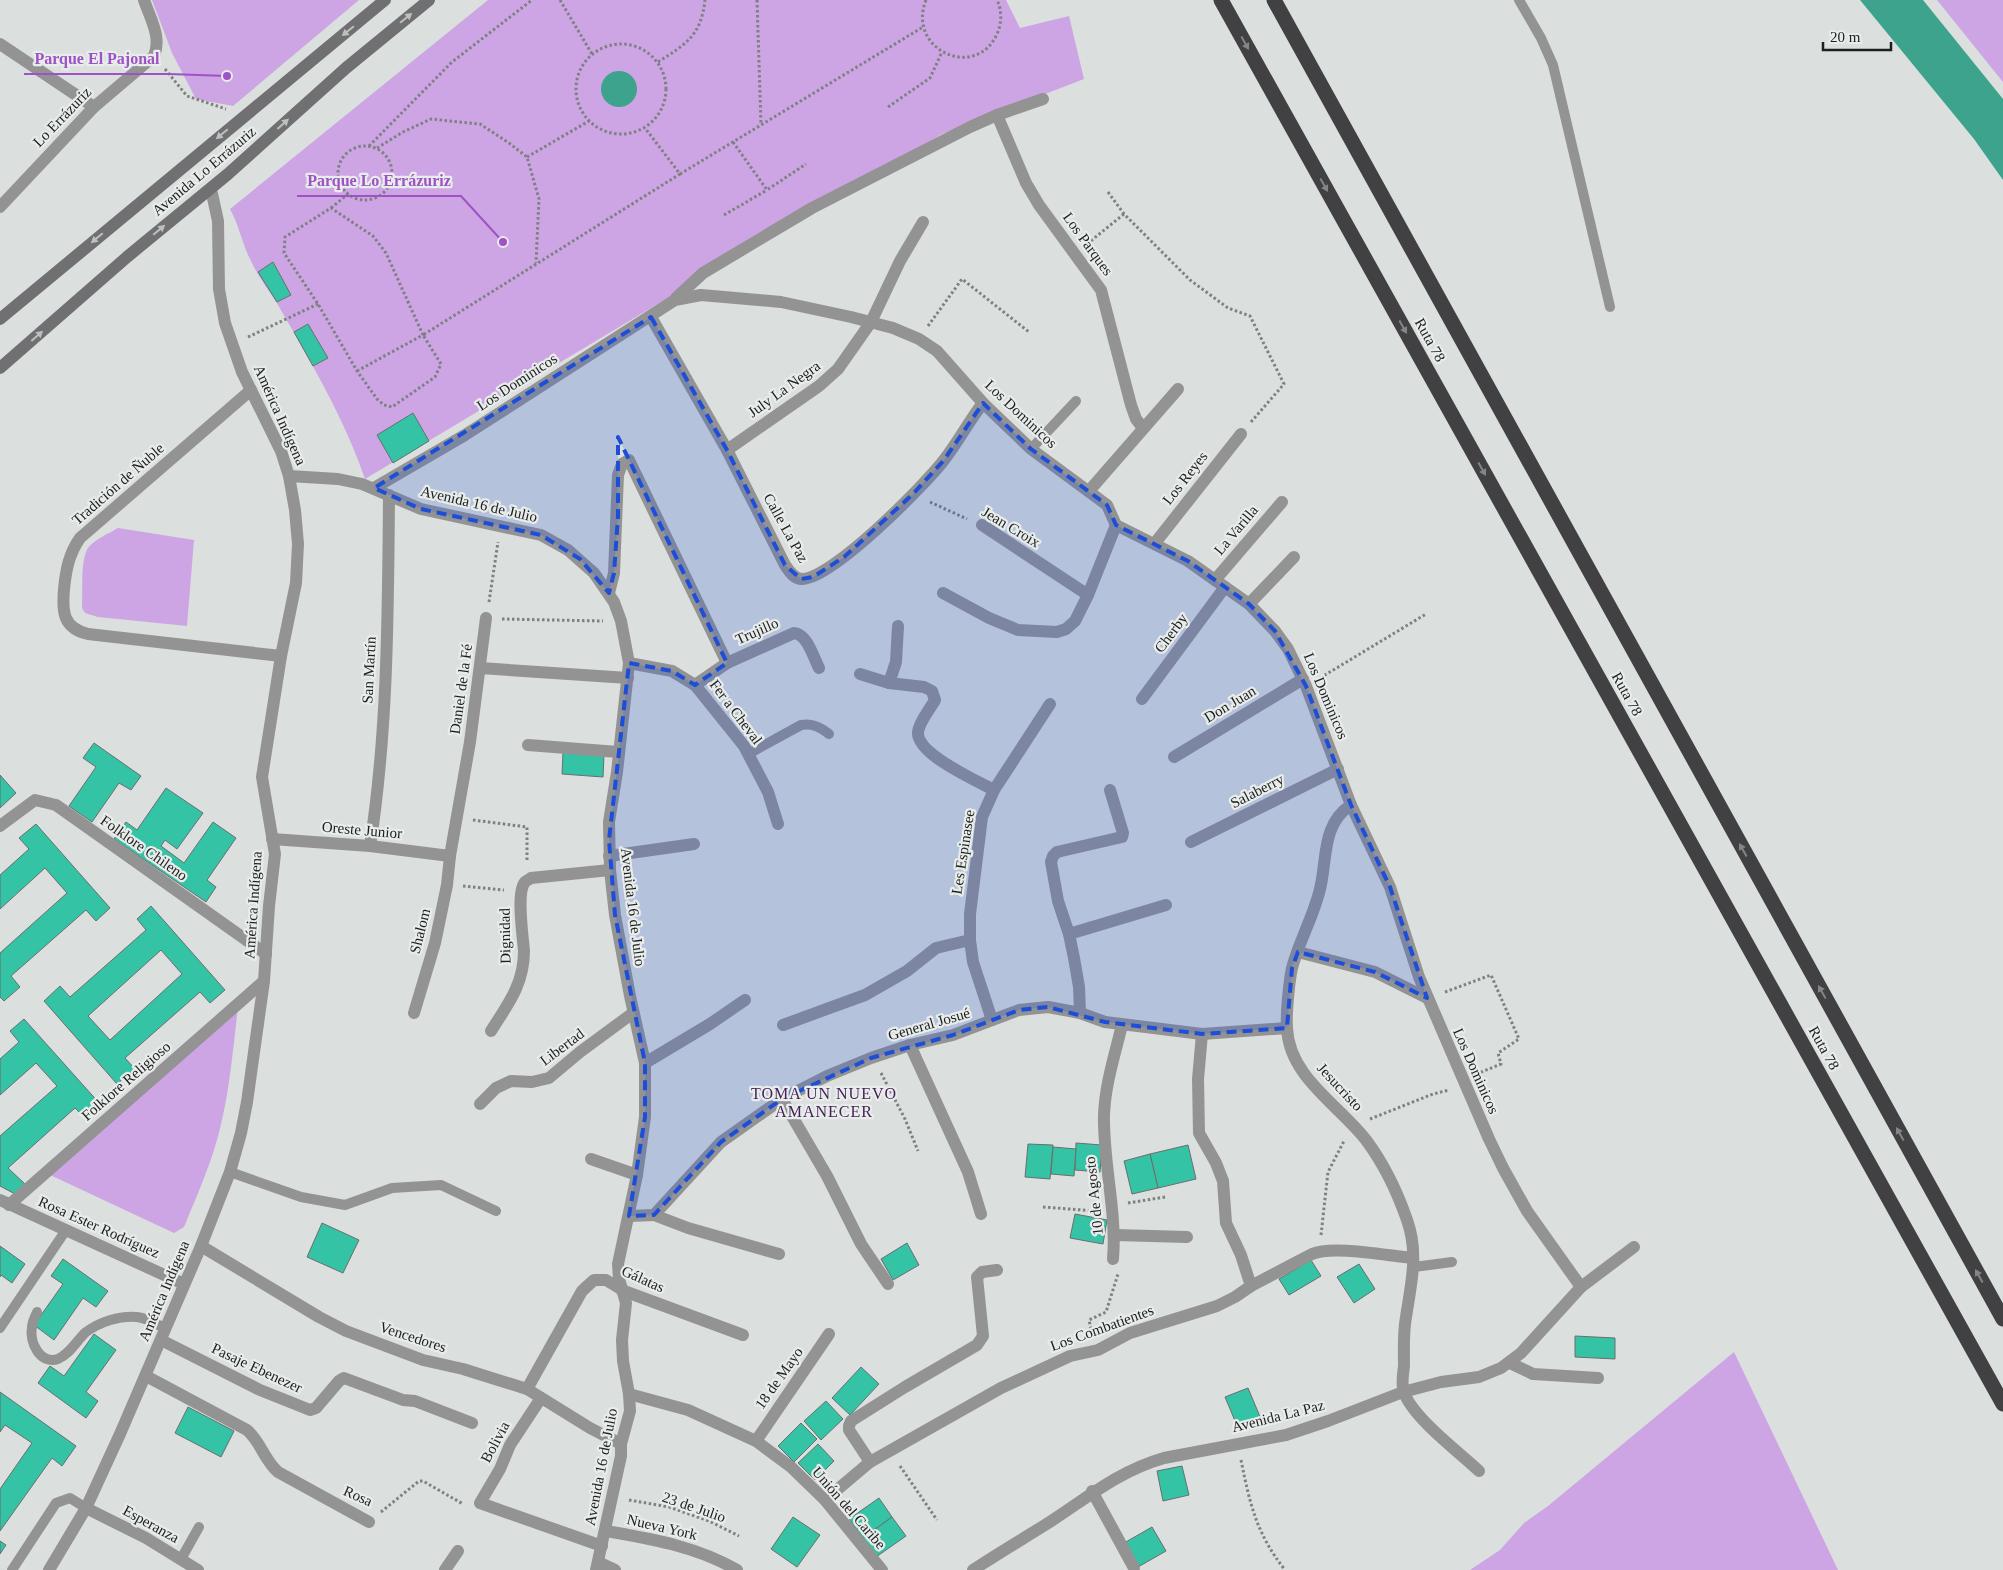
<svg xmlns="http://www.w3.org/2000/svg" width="2003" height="1570" font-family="Georgia,serif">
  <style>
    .green { fill: #cda5e5 }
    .water { fill: #3da38c }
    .building { fill: #35c3a6; stroke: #6b6e6d; fill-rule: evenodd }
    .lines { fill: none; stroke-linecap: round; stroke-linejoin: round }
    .path { stroke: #7e8181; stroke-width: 3; stroke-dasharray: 2.5 2.5; stroke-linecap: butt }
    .service { stroke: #949394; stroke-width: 10 }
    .minor { stroke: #949394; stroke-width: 12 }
    .secondary { stroke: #706f71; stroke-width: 12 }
    .motorway { stroke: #414042; stroke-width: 15 }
    .oneway { fill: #bec0c0 }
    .oneway2 { fill: #848586 }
    .marked { fill: #1d4ed8; fill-opacity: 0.2; stroke: #1d4ed8; stroke-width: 4; stroke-dasharray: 10 6; stroke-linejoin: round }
    .labels { text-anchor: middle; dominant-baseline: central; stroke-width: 4.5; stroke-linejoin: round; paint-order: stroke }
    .street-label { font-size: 15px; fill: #1d1e1e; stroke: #e8eceb }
    .neighbourhood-label { font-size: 16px; letter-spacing: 1px; fill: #452057; stroke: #e8eceb }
    .leader { fill: none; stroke: #9e52c5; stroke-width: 2 }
    .callout-dot { fill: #9e52c5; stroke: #e8eceb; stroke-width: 2 }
    .callout-label { font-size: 16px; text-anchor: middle; font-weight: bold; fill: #9e52c5; stroke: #e8eceb; stroke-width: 4.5; stroke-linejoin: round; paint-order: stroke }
  </style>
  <rect width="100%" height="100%" fill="#dbdfde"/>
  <g class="green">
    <polygon points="152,0 359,0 233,106 196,99 172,53"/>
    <path d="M488,0h518l14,28 49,-12 15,63 -142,55 -577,345c-21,-62 -55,-118 -87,-174 -9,-15 -21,-30 -28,-46 -8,-16 -11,-34 -20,-50z"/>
    <polygon points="1937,0 2003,0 2003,82"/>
    <path d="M118,528l76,12 -7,86 -89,-9 -13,-4 -3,-5c1,-15 -2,-48 6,-60 7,-9 20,-14 30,-20z"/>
    <path d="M238,1007c-6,51 -10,104 -27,152 -8,23 -18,46 -27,68l-10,6 -126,-59z"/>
    <polygon points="1734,1352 1838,1570 1470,1570 1500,1550 1524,1523 1548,1506"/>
  </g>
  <g class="water">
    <polygon points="1860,0 1923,0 2003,99 2003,180 1974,139"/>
    <circle cx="619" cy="89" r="18"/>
  </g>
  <g class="building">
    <polygon points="273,262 291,295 277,302 258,272"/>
    <polygon points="308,324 328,358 313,366 294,332"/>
    <polygon points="413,413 429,441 393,463 377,435"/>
    <polygon points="94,743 141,776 131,790 119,783 92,822 69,806 96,767 83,758"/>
    <polygon points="563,752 604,755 603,777 562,774"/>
    <polygon points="0,775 16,793 0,808"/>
    <polygon points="166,788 203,813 177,849 165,840 161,846 184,863 213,822 236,838 207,880 216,887 206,902 114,839 126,822 137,830"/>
    <polygon points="36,824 110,908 96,921 86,910 11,976 20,987 4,1001 0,997 0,953 67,893 45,868 0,909 0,875 29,849 19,838"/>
    <path d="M151,906l74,84 -15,13 -10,-11 -75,66 10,11 -18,15 -73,-83 16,-15 10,11 76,-67 -9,-11zM161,950l21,24 -72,66 -22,-24z"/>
    <polygon points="24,1019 100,1104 85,1118 75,1108 8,1168 26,1185 15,1194 0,1186 0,1136 57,1086 36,1063 0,1095 0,1059 19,1042 10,1031"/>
    <polygon points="1076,1143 1102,1145 1100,1172 1075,1170"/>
    <polygon points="1028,1144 1053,1145 1050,1179 1025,1177"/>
    <polygon points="1188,1145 1196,1179 1158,1188 1150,1154"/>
    <polygon points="1053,1147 1076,1149 1074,1176 1051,1174"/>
    <polygon points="1150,1154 1158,1188 1132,1194 1124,1161"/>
    <polygon points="1075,1214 1107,1220 1103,1244 1070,1238"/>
    <polygon points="322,1223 359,1240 343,1273 307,1257"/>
    <polygon points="907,1243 919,1265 893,1280 881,1259"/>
    <polygon points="0,1246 25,1264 12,1283 1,1275 0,1277"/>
    <polygon points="63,1259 108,1291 96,1307 83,1298 54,1340 34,1325 63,1284 51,1276"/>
    <polygon points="1311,1260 1321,1276 1289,1295 1279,1279"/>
    <polygon points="1359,1264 1375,1289 1354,1303 1337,1277"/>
    <polygon points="94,1334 116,1350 86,1392 98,1401 86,1418 38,1383 50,1366 64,1376"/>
    <polygon points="1575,1336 1615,1338 1615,1359 1575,1357"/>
    <polygon points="861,1367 879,1384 850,1415 832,1398"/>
    <polygon points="1248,1388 1261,1419 1238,1428 1225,1397"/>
    <polygon points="0,1392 76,1446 62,1466 52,1458 0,1531 0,1489 32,1443 5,1425 0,1432"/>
    <polygon points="826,1401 843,1419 821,1440 804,1421"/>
    <polygon points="188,1407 234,1431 221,1457 175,1433"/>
    <polygon points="801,1423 817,1439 794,1462 778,1446"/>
    <polygon points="818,1444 834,1461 815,1480 798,1463"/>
    <polygon points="1182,1466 1189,1495 1163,1501 1157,1471"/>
    <polygon points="879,1498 892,1517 863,1538 849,1519"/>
    <polygon points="793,1517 820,1535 797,1567 771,1549"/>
    <polygon points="892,1517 906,1536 876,1557 863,1538"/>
    <polygon points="1152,1527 1166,1551 1138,1567 1124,1543"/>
    <polygon points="0,1541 6,1545 0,1554"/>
  </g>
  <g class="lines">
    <g class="path">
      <polyline points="560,0 592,54"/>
      <polyline points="757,0 761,125"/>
      <path d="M926,0c-20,50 50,81 71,34 5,-11 5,-24 0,-34"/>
      <circle cx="621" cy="89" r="45"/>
      <path d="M658,62c28,-18 43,-26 47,-62"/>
      <polyline points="165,69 187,96 226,109"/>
      <polyline points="888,107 930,78 942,52"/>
      <polyline points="733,142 767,190 806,164"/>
      <polyline points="369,146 452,62 532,0"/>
      <circle cx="365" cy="173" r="27"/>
      <polyline points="377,148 403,132 431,119 480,124 509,143 527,157 539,199 536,263"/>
      <polyline points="527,157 589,121"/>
      <polyline points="680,174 923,27"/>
      <polyline points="1108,192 1124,214 1190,280 1228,308 1250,316 1284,384 1251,422"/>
      <polyline points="331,208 348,194"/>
      <polyline points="724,215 767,190"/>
      <polyline points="1087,244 1124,214"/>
      <polyline points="928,326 962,279 1029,332"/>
      <polyline points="248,337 318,304"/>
      <polyline points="357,371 423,335 386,253 373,236 331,208 285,237 284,253 318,304 357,371 377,399 384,405 392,407 435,377 441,364 423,335 680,174 645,128"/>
      <polyline points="930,502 967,519"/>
      <polyline points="489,602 498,542"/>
      <polyline points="502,619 603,621"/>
      <polyline points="1320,678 1426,614"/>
      <polyline points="473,820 527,827 527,861"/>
      <polyline points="463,886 504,890"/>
      <polyline points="1445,992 1491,975 1519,1039 1498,1053 1501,1064 1479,1073"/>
      <polyline points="881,1073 905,1119 918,1151"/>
      <polyline points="1370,1119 1433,1094 1449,1090"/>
      <polyline points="1128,1203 1165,1197"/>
      <polyline points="1043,1207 1096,1211"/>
      <polyline points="1321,1235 1328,1172 1344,1141"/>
      <polyline points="1092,1334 1089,1320 1106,1312 1118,1274"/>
      <path d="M1241,1460c9,44 15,73 44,110"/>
      <polyline points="900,1466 937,1520"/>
      <polyline points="629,1500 669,1507 709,1521 739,1536"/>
      <polyline points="381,1512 419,1481 423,1481 463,1504"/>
    </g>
    <g class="service">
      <polyline points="1519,0 1541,38 1553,65 1610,307"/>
      <polyline points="1031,449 1076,401"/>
      <path d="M748,754l53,-29c11,-2 19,2 28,9"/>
      <polyline points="230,1172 301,1197 345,1205 392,1188 441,1185 496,1211"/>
      <polyline points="1414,1267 1452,1262"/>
      <path d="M37,1312c-2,5 -5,10 -5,15 -3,15 8,38 26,32 12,-5 19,-19 28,-27 14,-10 34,-17 51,-15 10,1 20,7 29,12"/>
      <polyline points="0,1328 66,1230"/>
      <polyline points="181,1559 199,1527"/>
      <polyline points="12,1570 56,1503 70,1498 86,1508"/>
    </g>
    <g class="minor">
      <polyline points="0,44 94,107"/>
      <polyline points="997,115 1026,183 1039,205 1101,290 1131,405 1136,419 1143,428"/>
      <path d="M0,207l94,-100 60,-51c8,-19 -4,-38 -10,-56"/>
      <polyline points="676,298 703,273 812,208 970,127 997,115 1043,99"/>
      <path d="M651,317l76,133 58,115c4,6 9,14 17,14 30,0 123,-94 142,-119 14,-18 25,-39 39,-57"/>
      <path d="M251,390l-171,148c-11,16 -14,31 -16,51 -2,23 -1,39 24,45l193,22"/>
      <polyline points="727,450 819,386 838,369 871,322 900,261 923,222"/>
      <polyline points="289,476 338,479 362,484 421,509 541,535 568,550 594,573 614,602 621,621 629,663 617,772 609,822 610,870 615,915 630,996 645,1063 645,1117 637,1175 618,1264 619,1279 626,1303 622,1340 623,1361 629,1394 630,1411 621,1444 621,1456 596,1570"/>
      <polyline points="374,488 465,435 675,300 701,295 781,302 851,317 893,328 919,339 937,351 983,403 1031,449 1107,505 1116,525 1188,561 1249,604 1275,631 1288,649 1306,686 1351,805 1390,887 1419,977 1489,1139 1503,1168 1527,1211 1581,1287"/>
      <polyline points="1089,491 1178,389"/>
      <polyline points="982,525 1088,595"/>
      <polyline points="1155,543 1241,434"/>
      <polyline points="1215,580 1282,502"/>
      <polyline points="609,593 614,573 618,475 622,464 629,460 727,663"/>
      <polyline points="943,593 989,618 1018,630 1057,632 1066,629 1075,621 1088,595 1116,525"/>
      <polyline points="1249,604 1294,557"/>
      <polyline points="629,663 672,671 695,685 744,746 768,792 778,824"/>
      <polyline points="480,668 628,678"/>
      <path d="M860,674l29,9 35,4 8,4 3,9c-5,9 -16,22 -17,32 -2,22 59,49 76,58"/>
      <polyline points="889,683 896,662 898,626"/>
      <path d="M695,685l32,-22 67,-30c13,1 19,23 25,35"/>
      <polyline points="1142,699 1225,587"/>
      <polyline points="528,745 618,752"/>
      <polyline points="1174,757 1303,679"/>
      <path d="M1351,805c-31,20 -23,57 -32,88 -7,26 -20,49 -27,75 -3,14 -6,46 -5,60 2,49 52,77 79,112 18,24 31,51 41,80 12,33 4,64 -1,97 -3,16 -2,33 -2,49 -1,8 -3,19 0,26 8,25 55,60 75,79"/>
      <polyline points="0,826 35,800 56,805 266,954"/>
      <polyline points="272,839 370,846 450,856"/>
      <polyline points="1191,842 1338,769"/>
      <path d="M370,846c18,-116 18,-234 19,-351"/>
      <polyline points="609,856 694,844"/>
      <polyline points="1069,934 1166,905"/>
      <polyline points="1298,952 1375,972 1427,998"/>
      <polyline points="414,1013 435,943 447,885 450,856 470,742 486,618"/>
      <polyline points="1080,1013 1079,987 1074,958 1069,934 1058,901 1051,862 1053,856 1057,852 1122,837 1123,833 1110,790"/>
      <polyline points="992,1020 973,962 970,940 970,914 982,817 994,790 1050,704"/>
      <polyline points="783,1025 865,995 907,971 936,948 970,940"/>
      <path d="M491,1031c17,-27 33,-47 33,-80 -1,-14 -8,-59 1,-69 2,-2 4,-2 6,-4l79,-8"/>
      <polyline points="1202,1034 1198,1079 1199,1133 1216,1163 1223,1181 1226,1223 1241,1255 1251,1286"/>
      <polyline points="910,1045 968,1172 981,1214"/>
      <polyline points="645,1063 710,1024 745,1000"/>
      <polyline points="782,1099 827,1176 861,1244 888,1284"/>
      <polyline points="480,1104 496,1088 511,1081 532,1082 549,1078 580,1052 633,1013"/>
      <polyline points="591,1159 637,1175"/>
      <polyline points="0,1200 184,1284"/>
      <polyline points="9,1205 264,981"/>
      <polyline points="654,1215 688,1228 779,1254"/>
      <polyline points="629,1216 654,1215 721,1142 782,1099 827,1076 871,1058 910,1045 953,1035 1019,1010 1048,1007 1080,1013 1105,1022 1202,1034 1287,1028"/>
      <polyline points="1115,1235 1187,1237"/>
      <polyline points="201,1246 319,1317 346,1331 423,1360 463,1369 527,1389 590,1428 621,1444"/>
      <path d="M1113,1259c4,-48 -10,-95 -9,-144 1,-30 11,-61 18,-90"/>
      <polyline points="161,1340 260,1390 310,1410 316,1408 339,1381 344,1378 403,1400 415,1401 472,1423"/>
      <polyline points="1510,1363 1533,1374 1598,1378"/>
      <path d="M146,1376l101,54c14,12 17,30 31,42l91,50"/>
      <polyline points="527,1389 582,1291 594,1280 606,1280 624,1291 743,1335"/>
      <polyline points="629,1394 688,1410 756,1441 791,1467 825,1500 882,1570"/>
      <polyline points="541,1398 510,1445 500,1469 480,1503 602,1546"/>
      <polyline points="756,1441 829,1334"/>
      <polyline points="870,1462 849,1430 849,1426 851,1421 905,1387 977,1345 983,1336 977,1277 982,1272 997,1270"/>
      <polyline points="1092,1491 1134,1568"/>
      <path d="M825,1500l45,-38 131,-74 69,-32 28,-6 32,-17 87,-27 18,-9 16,-11 61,-32c21,-9 76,2 101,4"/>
      <polyline points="86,1508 146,1538 198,1570"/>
      <path d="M606,1531c45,8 90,15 131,39"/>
      <polyline points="598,1562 615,1570"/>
      <polyline points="49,1570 86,1508 120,1434 201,1246 230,1172 241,1133 247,1102 264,981 269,906 275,854 262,777 281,656 296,583 298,544 295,510 289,476 281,451 242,372 225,323 219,289 218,221 211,189"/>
      <polyline points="445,1570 458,1551"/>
      <path d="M973,1570c24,-16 48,-30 72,-45 41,-26 71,-53 119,-67l122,-23 42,-14 75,-29 38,-10 38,-5 22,-9 20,-15 60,-66 53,-40"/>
    </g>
    <g class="secondary">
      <polyline points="0,319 385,0"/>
      <polyline points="0,368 127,257 228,174 346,68 429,0"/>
    </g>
    <g class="motorway">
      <polyline points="1221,0 2003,1404"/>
      <polyline points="1274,0 2003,1319"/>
    </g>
  </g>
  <defs><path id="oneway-solid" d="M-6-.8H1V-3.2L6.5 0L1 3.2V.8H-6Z" transform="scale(1.25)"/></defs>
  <g class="oneway">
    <use href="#oneway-solid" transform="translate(406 18) rotate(-39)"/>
    <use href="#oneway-solid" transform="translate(348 31) rotate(141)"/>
    <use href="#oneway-solid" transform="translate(283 124) rotate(-42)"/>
    <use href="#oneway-solid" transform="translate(222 134) rotate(140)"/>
    <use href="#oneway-solid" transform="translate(159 230) rotate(-40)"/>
    <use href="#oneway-solid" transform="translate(97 238) rotate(140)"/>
    <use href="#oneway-solid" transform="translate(37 336) rotate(-41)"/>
  </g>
  <g class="oneway2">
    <use href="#oneway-solid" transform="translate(1245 43) rotate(61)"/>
    <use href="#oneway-solid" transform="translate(1324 185) rotate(61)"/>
    <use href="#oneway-solid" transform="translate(1403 327) rotate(61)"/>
    <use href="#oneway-solid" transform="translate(1482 469) rotate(61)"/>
    <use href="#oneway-solid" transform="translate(1743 850) rotate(-119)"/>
    <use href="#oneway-solid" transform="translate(1822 992) rotate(-119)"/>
    <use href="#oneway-solid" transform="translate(1900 1134) rotate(-119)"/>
    <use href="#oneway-solid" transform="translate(1979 1276) rotate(-119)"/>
  </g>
  <path class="marked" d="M651,317l76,133 58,115 16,14 12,-2 31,-20 69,-63 31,-34 39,-57 48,46 76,56 9,20 72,36 61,43 26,27 31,55 45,119 39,82 37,111 -52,-26 -77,-20 -6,16 -5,60 -85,6 -97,-12 -57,-15 -29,3 -66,25 -82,23 -89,41 -61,43 -67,73 -25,1 16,-99v-54l-30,-148 -6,-75 20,-177 43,8 23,14 32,-22 -109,-226v80l-4,56 -5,20 -29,-34 -39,-24 -120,-26 -47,-21z"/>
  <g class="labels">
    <g class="street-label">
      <text transform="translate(62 117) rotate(-46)">Lo Errázuriz</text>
      <text transform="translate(204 171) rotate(-40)">Avenida Lo Errázuriz</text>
      <text transform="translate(1088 244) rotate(54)">Los Parques</text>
      <text transform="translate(1430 340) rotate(61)">Ruta 78</text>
      <text transform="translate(517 382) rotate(-33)">Los Dominicos</text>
      <text transform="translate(784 389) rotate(-36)">July La Negra</text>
      <text transform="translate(1021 414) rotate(43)">Los Dominicos</text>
      <text transform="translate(280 415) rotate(66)">América Indígena</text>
      <text transform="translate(1185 478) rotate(-52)">Los Reyes</text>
      <text transform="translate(118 484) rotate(-41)">Tradición de Ñuble</text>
      <text transform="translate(479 504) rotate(13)">Avenida 16 de Julio</text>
      <text transform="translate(1011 527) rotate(31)">Jean Croix</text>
      <text transform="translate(786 528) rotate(61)">Calle La Paz</text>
      <text transform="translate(1236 530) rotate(-50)">La Varilla</text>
      <text transform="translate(757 631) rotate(-24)">Trujillo</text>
      <text transform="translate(1171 633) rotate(-53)">Cherby</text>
      <text transform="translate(369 670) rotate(-87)">San Martín</text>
      <text transform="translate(461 689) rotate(-82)">Daniel de la Fé</text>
      <text transform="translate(1627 694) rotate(61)">Ruta 78</text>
      <text transform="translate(1326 696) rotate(67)">Los Dominicos</text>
      <text transform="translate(1230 704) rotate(-31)">Don Juan</text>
      <text transform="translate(736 712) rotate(53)">Fer a Cheval</text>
      <text transform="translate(1257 791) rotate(-27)">Salaberry</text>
      <text transform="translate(362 830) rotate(5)">Oreste Junior</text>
      <text transform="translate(144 848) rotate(35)">Folklore Chileno</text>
      <text transform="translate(963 852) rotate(-81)">Les Espinasee</text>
      <text transform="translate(253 905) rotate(-86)">América Indígena</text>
      <text transform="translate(633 907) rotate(83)">Avenida 16 de Julio</text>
      <text transform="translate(420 931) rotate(-76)">Shalom</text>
      <text transform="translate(505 936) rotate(-91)">Dignidad</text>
      <text transform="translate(929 1024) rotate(-16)">General Josué</text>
      <text transform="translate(562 1047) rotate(-37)">Libertad</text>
      <text transform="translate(1824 1048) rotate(61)">Ruta 78</text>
      <text transform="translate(1476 1071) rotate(66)">Los Dominicos</text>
      <text transform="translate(126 1081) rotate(-41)">Folklore Religioso</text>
      <text transform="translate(1340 1087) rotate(47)">Jesucristo</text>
      <text transform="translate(1094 1196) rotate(-96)">10 de Agosto</text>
      <text transform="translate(99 1227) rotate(24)">Rosa Ester Rodríguez</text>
      <text transform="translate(643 1279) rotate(24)">Gálatas</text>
      <text transform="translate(164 1291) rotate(-67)">América Indígena</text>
      <text transform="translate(1102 1328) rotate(-20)">Los Combatientes</text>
      <text transform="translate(413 1337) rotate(18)">Vencedores</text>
      <text transform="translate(257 1368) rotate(25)">Pasaje Ebenezer</text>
      <text transform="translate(779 1378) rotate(-55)">18 de Mayo</text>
      <text transform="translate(1278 1416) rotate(-14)">Avenida La Paz</text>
      <text transform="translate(495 1442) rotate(-62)">Bolivia</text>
      <text transform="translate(601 1467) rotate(-79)">Avenida 16 de Julio</text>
      <text transform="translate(358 1496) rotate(24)">Rosa</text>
      <text transform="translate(694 1507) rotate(19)">23 de Julio</text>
      <text transform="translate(849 1508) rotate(49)">Unión del Caribe</text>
      <text transform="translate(151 1524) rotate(29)">Esperanza</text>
      <text transform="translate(662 1527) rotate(13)">Nueva York</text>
    </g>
    <g class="neighbourhood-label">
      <text x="824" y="1093">TOMA UN NUEVO<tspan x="824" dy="18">AMANECER</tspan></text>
    </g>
  </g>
  <path class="leader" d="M227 76L169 74H24M503 242L461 196H297"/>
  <g class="callout-dot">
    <circle cx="227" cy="76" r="5"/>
    <circle cx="503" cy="242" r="5"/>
  </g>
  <g class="callout-label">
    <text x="97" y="64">Parque El Pajonal</text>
    <text x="379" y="186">Parque Lo Errázuriz</text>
  </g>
  <path d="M1823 42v8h68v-8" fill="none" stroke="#1d1e1e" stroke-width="2.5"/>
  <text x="1830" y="42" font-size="15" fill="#1d1e1e" stroke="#e8eceb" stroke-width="4" paint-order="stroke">20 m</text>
</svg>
